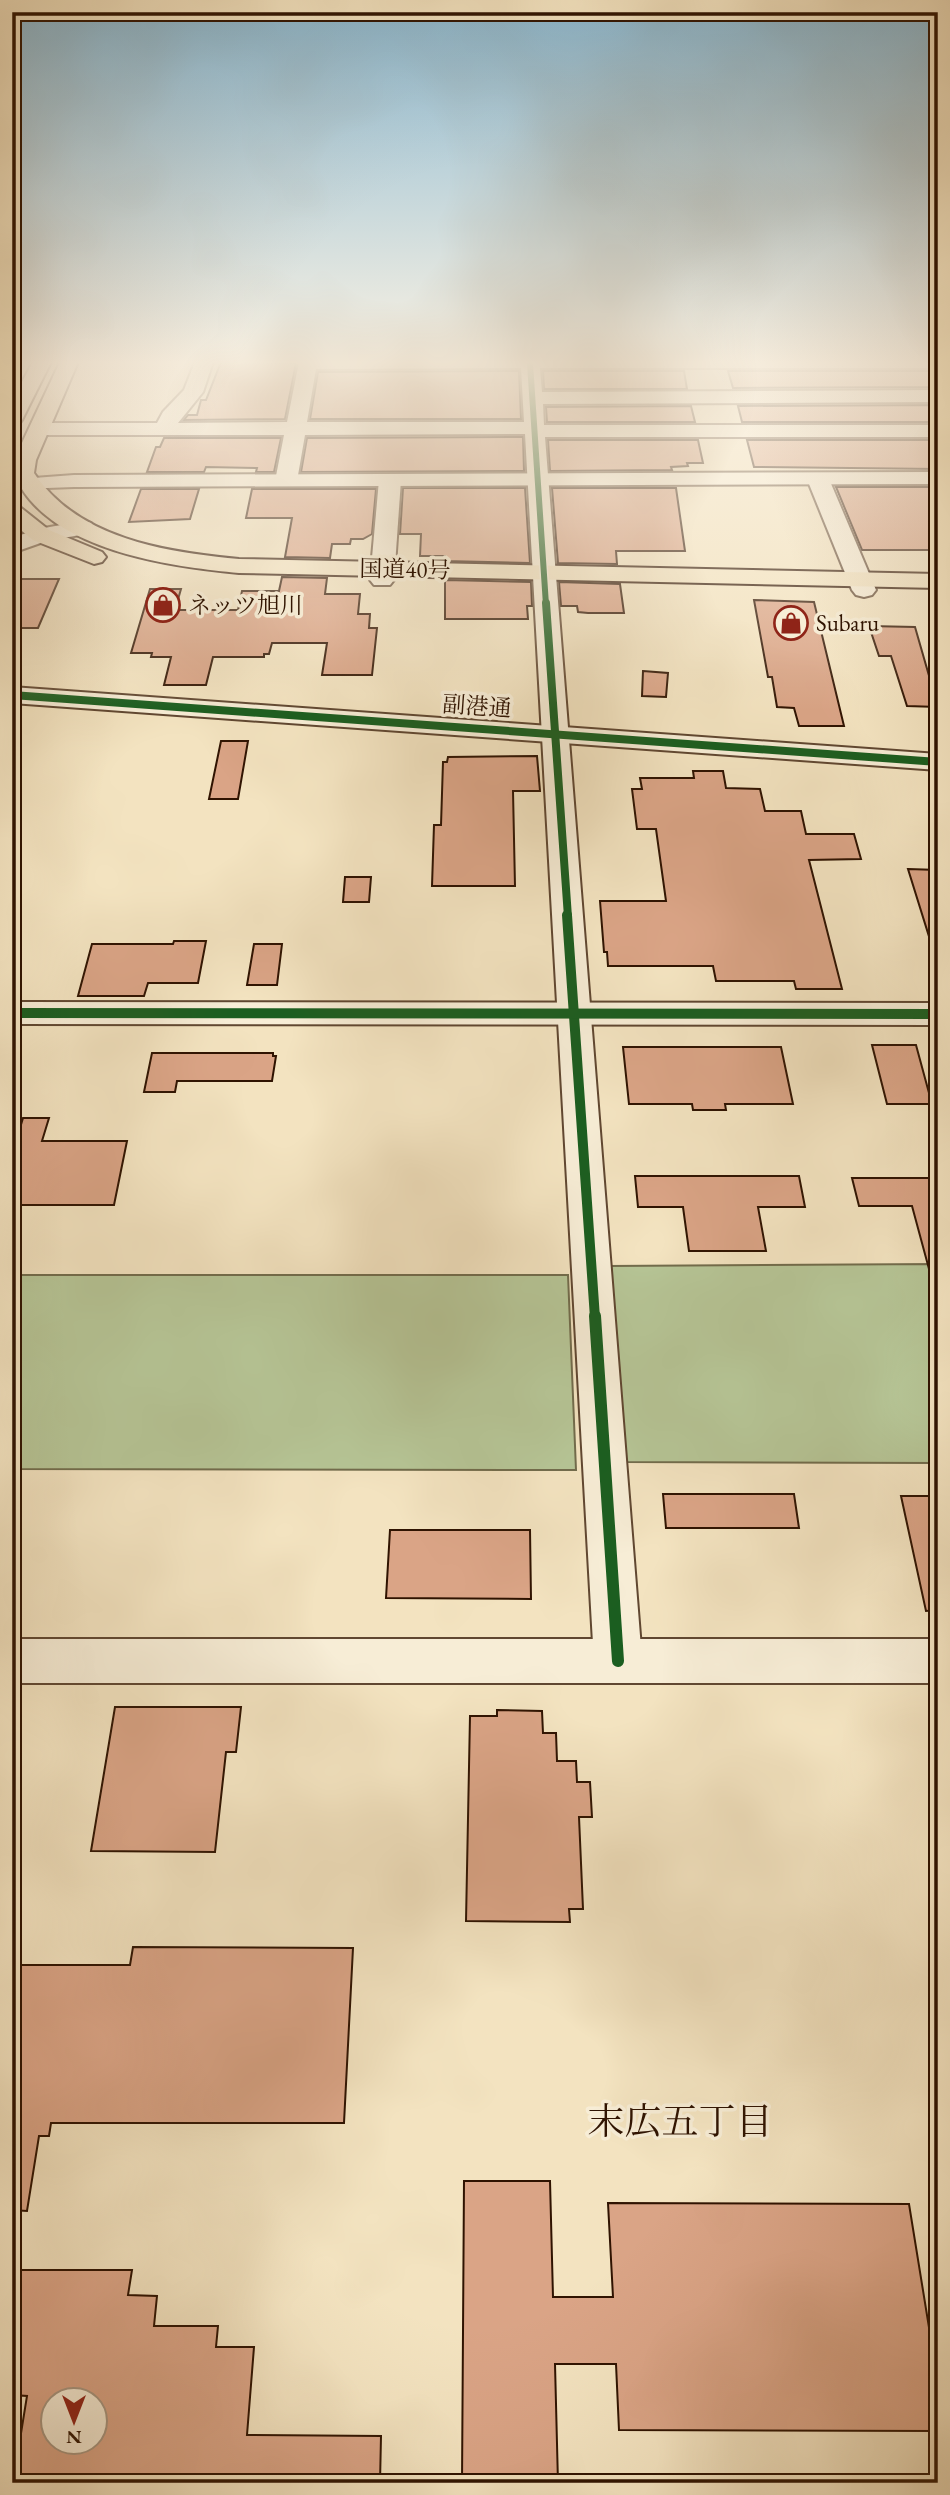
<svg xmlns="http://www.w3.org/2000/svg" width="950" height="2495" font-family="'EB Garamond','Noto Serif JP',serif">
  <style>
    .green { fill: #b6c596; stroke: #726c4c; stroke-width: 2 }
    .building { fill: #daa486; stroke: #2f1301; stroke-width: 2; fill-rule: evenodd }
    .lines { fill: none; stroke-linecap: round; stroke-linejoin: round }
    .minor-casing { stroke: #604731; stroke-width: 4 }
    .tertiary-casing { stroke: #604731; stroke-width: 4 }
    .trunk-casing { stroke: #2f1301; stroke-width: 4 }
    .minor { fill: #f7edd6; fill-rule: evenodd }
    .tertiary { fill: #f7edd6; fill-rule: evenodd }
    .trunk { fill: #f3e3c0; fill-rule: evenodd }
    .cycleway-far3-casing { stroke: #f7edd6; stroke-width: 9 }
    .cycleway-far2-casing { stroke: #f7edd6; stroke-width: 11 }
    .cycleway-far1-casing { stroke: #f7edd6; stroke-width: 14 }
    .cycleway-casing { stroke: #f7edd6; stroke-width: 17 }
    .cycleway-far3 { stroke: #1b5e20; stroke-width: 6 }
    .cycleway-far2 { stroke: #1b5e20; stroke-width: 8 }
    .cycleway-far1 { stroke: #1b5e20; stroke-width: 10 }
    .cycleway { stroke: #1b5e20; stroke-width: 12 }
    .labels { text-anchor: middle; dominant-baseline: central; stroke-width: 7; stroke-linejoin: round; paint-order: stroke }
    .far-street-label { font-size: 23px; fill: #2f1301; stroke: #f7edd6 }
    .far-poi-label { font-size: 23px; fill: #2f1301; stroke: #f7edd6; text-anchor: start }
    .near-neighbourhood-label { font-size: 37px; fill: #2f1301; stroke: #f7edd6 }
  </style>
  <rect width="100%" height="100%" fill="#f3e3c0"/>
  <filter id="stains"><feTurbulence type="fractalNoise" baseFrequency=".00286" numOctaves="4"/><feColorMatrix values="0 0 0 0 .2 0 0 0 0 .09 0 0 0 0 .02 0 0 0 .5 -.17"/></filter>
  <radialGradient id="worn" r=".72"><stop offset=".6" stop-color="#630" stop-opacity="0"/><stop offset="1" stop-color="#630" stop-opacity=".3"/></radialGradient>
  <g class="green">
    <polygon points="938,1264 938,1463 624,1462 609,1266"/>
    <polygon points="12,1275 568,1275 576,1470 12,1469"/>
  </g>
  <g class="building">
    <polygon points="221,362 296,363 285,419 184,420 188,415 197,415 201,400 206,400"/>
    <polygon points="511,371 519,371 521,419 310,419 318,372"/>
    <polygon points="543,371 684,371 687,389 544,389"/>
    <polygon points="728,371 938,371 938,387 733,388"/>
    <polygon points="938,405 938,422 742,422 738,406"/>
    <polygon points="691,406 695,422 547,422 546,407"/>
    <polygon points="523,437 524,471 301,472 307,438"/>
    <polygon points="164,438 281,438 274,472 256,472 257,468 206,467 204,472 147,472 156,447 160,447"/>
    <polygon points="548,440 698,440 703,463 687,463 688,466 671,467 672,470 550,471"/>
    <polygon points="747,440 938,440 938,469 754,467"/>
    <polygon points="836,487 938,487 938,550 862,550"/>
    <polygon points="403,488 525,488 530,563 445,561 445,556 420,556 421,534 400,534"/>
    <polygon points="552,488 676,488 685,551 616,551 617,564 558,563"/>
    <polygon points="141,489 199,489 190,519 129,522"/>
    <polygon points="252,489 376,489 372,534 363,539 351,539 350,544 332,544 330,558 285,557 292,518 246,518"/>
    <polygon points="282,577 327,578 325,594 360,594 358,614 370,614 369,628 377,628 372,675 322,675 327,643 272,643 269,654 264,654 264,657 213,657 206,685 164,685 171,657 151,657 152,653 131,653 150,589 181,589 175,610 238,610 242,591 279,591"/>
    <polygon points="12,579 59,579 38,628 12,628"/>
    <polygon points="445,580 531,582 532,606 527,606 528,619 445,619"/>
    <polygon points="559,582 620,584 624,613 588,613 578,612 577,606 561,606"/>
    <polygon points="754,600 814,602 844,726 799,726 794,708 777,707 772,677 768,677"/>
    <polygon points="869,626 915,627 938,707 907,706 891,656 879,656"/>
    <polygon points="643,671 668,673 666,697 642,696"/>
    <polygon points="221,741 248,741 238,799 209,799"/>
    <polygon points="537,756 540,791 513,791 515,886 432,886 434,825 441,825 443,762 447,762 448,757"/>
    <polygon points="693,771 723,771 726,788 760,789 765,811 801,811 806,834 854,834 861,859 809,860 842,989 796,989 794,981 716,981 713,966 608,966 607,952 604,952 600,901 666,901 656,829 637,829 632,789 642,789 640,778 694,778"/>
    <polygon points="908,869 938,870 938,945 932,946"/>
    <polygon points="345,877 371,877 369,902 343,902"/>
    <polygon points="174,941 206,941 198,983 148,983 144,996 78,996 92,944 173,944"/>
    <polygon points="254,944 282,944 277,985 247,985"/>
    <polygon points="872,1045 916,1045 932,1104 887,1104"/>
    <polygon points="623,1047 781,1047 793,1104 725,1104 726,1110 693,1110 692,1104 629,1104"/>
    <polygon points="152,1053 273,1053 273,1056 276,1056 272,1081 177,1081 175,1092 144,1092"/>
    <polygon points="23,1118 49,1118 42,1141 127,1141 114,1205 12,1205 12,1155"/>
    <polygon points="635,1176 799,1176 805,1207 758,1207 766,1251 689,1251 683,1207 638,1207"/>
    <polygon points="852,1178 938,1178 938,1268 929,1269 912,1206 859,1206"/>
    <polygon points="663,1494 794,1494 799,1528 666,1528"/>
    <polygon points="901,1496 938,1496 938,1610 926,1611"/>
    <polygon points="390,1530 530,1530 531,1599 386,1598"/>
    <polygon points="115,1707 241,1707 236,1752 226,1752 215,1852 91,1851"/>
    <polygon points="497,1710 542,1711 543,1733 556,1733 557,1761 576,1761 577,1782 590,1782 592,1817 579,1817 583,1909 569,1909 570,1922 466,1921 470,1716 497,1716"/>
    <polygon points="133,1947 353,1948 344,2123 51,2123 49,2136 39,2136 27,2211 12,2210 12,1965 130,1965"/>
    <polygon points="464,2181 550,2181 553,2297 613,2297 608,2203 909,2204 938,2383 938,2431 619,2430 616,2364 555,2364 558,2483 462,2483"/>
    <path d="M12,2270h120l-4,25 29,1 -3,30h64l-2,21h38l-7,88 134,1 -1,47h-367l14,-87 -15,-1zM52,2400h42v42h-42z"/>
  </g>
  <g class="lines">
    <g class="minor-casing">
      <g id="minor">
        <path d="M195,362h18l-10,30 -25,31 109,-1 12,-60h639v6h-398l2,24 396,-2v12l-395,2 1,21h394v12h-393l97,1224 -7,16 -17,6 -17,-6 -7,-16 -69,-1227 -220,1 -8,46 -3,5h-16l-3,-5 9,-46h-244l-7,-2 -3,-4 3,-4 7,-2h117l6,-11 21,-22zM521,368l3,54h-217l9,-53z"/>
        <polygon points="818,473 826,474 829,479 876,590 872,595 864,597 856,595 852,590 807,479 810,474"/>
        <polygon points="390,474 398,475 401,480 394,580 390,585 374,585 370,580 379,480 382,475"/>
        <polygon points="83,521 91,523 94,528 91,533 41,542 33,540 30,535 33,530"/>
      </g>
    </g>
    <g class="tertiary-casing">
      <g id="tertiary">
        <polygon points="938,472 938,484 74,487 20,489 17,484 20,479 74,475"/>
        <polygon points="41,528 49,530 52,535 49,540 12,553 12,538"/>
        <polygon points="12,687 938,754 938,770 12,703"/>
        <polygon points="12,1002 938,1003 938,1025 12,1024"/>
        <rect x="12" y="1639" width="926" height="44"/>
      </g>
    </g>
    <g class="trunk-casing">
      <g id="trunk">
        <polygon points="33,362 51,362 22,420 19,424 12,426 12,400"/>
        <path d="M60,362h18l-42,98 -2,13c44,66 131,79 205,86l699,15v14l-699,-15c-65,-6 -164,-20 -209,-73 -7,-8 -12,-18 -18,-27l2,-13z"/>
        <polygon points="12,505 20,507 49,530 102,552 106,557 102,562 94,564 33,540 12,523"/>
      </g>
    </g>
    <use href="#minor" class="minor"/>
    <use href="#tertiary" class="tertiary"/>
    <use href="#trunk" class="trunk"/>
    <g class="cycleway-far3-casing">
      <polyline id="cycleway-far3" points="530,363 546,605"/>
    </g>
    <g class="cycleway-far2-casing">
      <g id="cycleway-far2">
        <polyline points="546,603 568,917"/>
        <polyline points="12,695 938,762"/>
      </g>
    </g>
    <g class="cycleway-far1-casing">
      <g id="cycleway-far1">
        <polyline points="567,915 595,1318"/>
        <polyline points="12,1013 938,1014"/>
      </g>
    </g>
    <g class="cycleway-casing">
      <polyline id="cycleway" points="595,1316 618,1661"/>
    </g>
    <use href="#cycleway-far3" class="cycleway-far3"/>
    <use href="#cycleway-far2" class="cycleway-far2"/>
    <use href="#cycleway-far1" class="cycleway-far1"/>
    <use href="#cycleway" class="cycleway"/>
  </g>
  <linearGradient id="sky" x2="0" y2="1"><stop stop-color="#89b8d2"/><stop offset="0.51" stop-color="#faf2e3"/><stop offset="1" stop-color="#faf2e3" stop-opacity="0"/></linearGradient>
  <rect width="950" height="711" fill="url(#sky)"/>
  <defs>
    <g id="shop-ring" transform="scale(1.75)"><circle r="9.5" fill="#f7edd6" stroke="#8f2418" stroke-width="1.5"/><path d="M-5-2.5h2.3a2.7 3.5 0 0 1 5.4 0H5L5.5 6h-11ZM-1.5-2.5h3a1.5 2.3 0 0 0-3 0Z" fill="#8f2418"/></g>
  </defs>
  <g fill-rule="evenodd">
    <use href="#shop-ring" x="163" y="605"/>
    <use href="#shop-ring" x="791" y="623"/>
  </g>
  <g class="labels">
    <g class="far-street-label">
      <text transform="translate(405 569) rotate(1)">国道40号</text>
      <text transform="translate(477 706) rotate(4)">副港通</text>
    </g>
    <g class="far-poi-label">
      <text x="188" y="605">ネッツ旭川</text>
      <text x="816" y="623">Subaru</text>
    </g>
    <g class="near-neighbourhood-label">
      <text x="680" y="2121">末広五丁目</text>
    </g>
  </g>
  <rect width="950" height="2495" fill="none" stroke="#f3e3c0" stroke-width="42"/>
  <rect x="14" y="14" width="922" height="2467" fill="none" stroke="#2f1301" stroke-width="3.5"/>
  <rect x="21" y="21" width="908" height="2453" fill="none" stroke="#2f1301" stroke-width="2"/>
  <g transform="translate(74 2421) rotate(180)"><circle r="33" fill="#f7edd6" stroke="#a79681" stroke-width="2"/>
  <path d="M0-5L12 26L0 18L-12 26Z" fill="#8f2418"/>
  <text y="-10" font-size="19" font-weight="bold" text-anchor="middle" fill="#2f1301">N</text>
  </g>
  <rect width="100%" height="100%" filter="url(#stains)"/>
  <rect width="100%" height="100%" fill="url(#worn)"/>
</svg>
